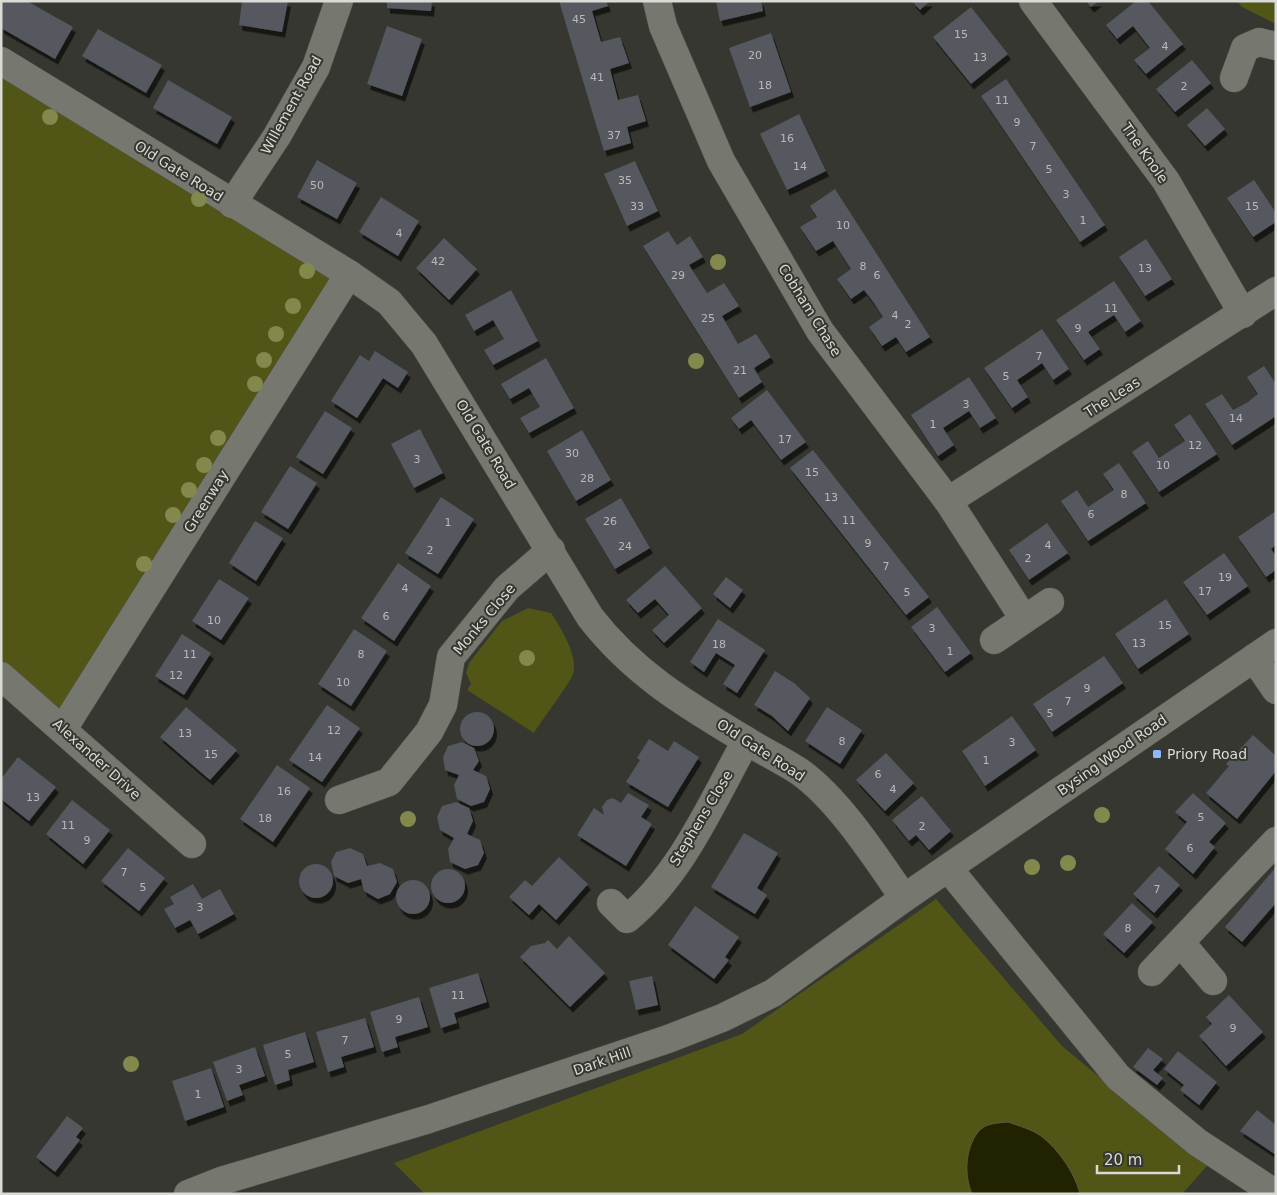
<svg xmlns="http://www.w3.org/2000/svg" width="1277" height="1195" font-family="'DejaVu Sans',sans-serif">
  <style>
    .green { fill: #515516 }
    .water { fill: #212300; stroke: #585a40 }
    .building { fill: #54585f; filter: url(#shadow) }
    .lines { fill: none; stroke-linecap: round; stroke-linejoin: round }
    .minor-casing { stroke: #52534d; stroke-width: 29 }
    .tertiary-casing { stroke: #52534d; stroke-width: 29 }
    .minor { stroke: #76776f; stroke-width: 28 }
    .tertiary { stroke: #76776f; stroke-width: 28 }
    .tree { fill: #83884d }
    .poi-dot { fill: #8cb9fc; stroke: #363730; stroke-width: 2 }
    .labels { text-anchor: middle; dominant-baseline: central; stroke-width: 4; stroke-linejoin: round; paint-order: stroke }
    .number-label { font-size: 11px; fill: #b8bab8 }
    .street-label { font-size: 14px; fill: #dadbd6; stroke: #363730 }
    .poi-label { font-size: 14px; fill: #dadbd6; stroke: #363730; text-anchor: start }
  </style>
  <defs>
    <filter id="shadow"><feDropShadow dx="3" dy="5.5" stdDeviation="0" flood-color="#0009"/></filter>
  </defs>
  <rect width="100%" height="100%" fill="#363730"/>
  <g class="green">
    <polygon points="1237,1 1276,1 1276,24 1242,7"/>
    <polygon points="1,61 349,274 63,729 1,673"/>
    <path d="M528,608l23,5c9,13 28,44 22,61 -6,14 -30,44 -39,59l-67,-43 4,-6 -5,-11 3,-10 33,-42z"/>
    <polygon points="936,899 1062,1046 1207,1166 1182,1194 425,1194 394,1163 742,1034"/>
  </g>
  <path class="water" d="M1008,1122c11,4 23,7 33,14 17,13 34,37 39,58h-108c-8,-19 -7,-45 6,-62 7,-9 20,-9 30,-10z"/>
  <g class="building">
    <polygon points="1,1 27,1 73,27 55,59 1,28"/>
    <polygon points="242,1 288,1 282,32 239,25"/>
    <polygon points="387,1 432,1 431,11 387,8"/>
    <polygon points="559,1 606,1 608,6 592,11 601,42 620,37 629,63 610,69 618,100 638,95 646,121 627,127 631,143 604,151"/>
    <polygon points="716,1 761,1 763,11 720,21"/>
    <polygon points="912,1 930,1 920,10"/>
    <polygon points="1086,1 1099,1 1091,7"/>
    <polygon points="1136,1 1148,1 1183,44 1146,74 1134,60 1150,48 1133,26 1117,39 1106,25"/>
    <polygon points="971,7 1008,54 971,84 933,37"/>
    <polygon points="387,26 422,39 402,96 367,84"/>
    <polygon points="98,29 162,65 146,93 82,56"/>
    <polygon points="771,33 791,92 750,107 729,48"/>
    <polygon points="1192,60 1211,83 1175,112 1156,89"/>
    <polygon points="1006,79 1105,225 1080,242 981,96"/>
    <polygon points="168,80 232,117 217,144 153,108"/>
    <polygon points="1207,108 1225,129 1205,146 1187,125"/>
    <polygon points="799,114 826,171 787,190 760,134"/>
    <polygon points="317,160 357,183 337,219 297,197"/>
    <polygon points="635,161 658,211 627,226 604,174"/>
    <polygon points="1254,180 1276,213 1276,222 1253,237 1227,198"/>
    <polygon points="835,189 930,337 906,352 896,337 882,346 869,327 883,317 874,303 864,290 851,299 837,279 851,269 833,241 816,251 800,227 817,217 810,206"/>
    <polygon points="381,197 419,221 398,256 359,232"/>
    <polygon points="668,231 677,245 690,236 703,257 689,265 707,293 724,283 739,306 722,316 738,344 756,334 771,357 754,368 762,382 739,398 643,246"/>
    <polygon points="444,238 477,269 449,300 416,268"/>
    <polygon points="1146,239 1172,279 1145,296 1119,257"/>
    <polygon points="1114,281 1141,321 1125,332 1114,315 1100,324 1088,332 1100,349 1084,360 1056,320"/>
    <polygon points="511,290 538,341 493,365 484,350 504,339 493,320 474,331 465,315"/>
    <polygon points="1042,329 1069,369 1053,380 1042,363 1029,372 1017,380 1028,397 1012,408 984,368"/>
    <polygon points="375,351 408,372 398,388 383,378 357,418 331,401 360,355 369,361"/>
    <polygon points="546,358 574,408 529,433 520,418 540,407 529,388 510,399 501,384"/>
    <polygon points="1264,366 1276,384 1276,416 1232,445 1205,404 1222,394 1233,410 1248,402 1258,394 1247,377"/>
    <polygon points="969,377 996,418 980,428 969,411 943,428 954,445 938,456 911,415"/>
    <polygon points="767,390 806,442 781,460 751,420 739,429 731,418"/>
    <polygon points="325,411 352,428 323,474 296,457"/>
    <polygon points="1190,414 1217,454 1159,492 1132,452 1148,441 1159,458 1185,441 1174,425"/>
    <polygon points="420,429 443,473 414,488 391,444"/>
    <polygon points="582,430 611,480 576,501 547,451"/>
    <polygon points="813,450 929,597 906,615 790,468"/>
    <polygon points="1119,463 1146,503 1088,541 1061,501 1077,490 1088,507 1114,490 1103,474"/>
    <polygon points="290,466 317,483 288,529 261,512"/>
    <polygon points="441,497 474,519 438,574 405,553"/>
    <polygon points="621,498 650,548 615,569 585,519"/>
    <polygon points="1276,511 1276,545 1271,549 1276,556 1276,570 1266,577 1238,537"/>
    <polygon points="255,521 283,538 256,581 229,563"/>
    <polygon points="1047,523 1068,553 1029,580 1009,550"/>
    <polygon points="1224,553 1248,586 1207,615 1183,582"/>
    <polygon points="398,563 431,586 394,641 361,618"/>
    <polygon points="665,566 702,608 664,643 652,630 669,615 655,599 638,613 626,600"/>
    <polygon points="726,577 743,590 730,608 713,594"/>
    <polygon points="219,579 249,598 221,640 192,621"/>
    <polygon points="1166,599 1189,634 1138,669 1115,634"/>
    <polygon points="937,607 971,653 945,672 911,627"/>
    <polygon points="718,619 765,650 737,693 723,684 735,665 716,653 704,672 690,662"/>
    <polygon points="354,629 387,651 351,706 318,684"/>
    <polygon points="182,634 211,653 184,695 155,676"/>
    <polygon points="1104,656 1123,683 1052,732 1033,704"/>
    <polygon points="775,671 794,683 810,698 788,731 772,716 754,705"/>
    <polygon points="327,705 360,728 322,782 289,760"/>
    <polygon points="186,707 237,750 210,780 160,737"/>
    <polygon points="827,707 862,730 840,764 805,741"/>
    <circle cx="477" cy="729" r="17"/>
    <polygon points="1012,716 1036,750 985,786 962,751"/>
    <polygon points="1253,735 1276,756 1276,771 1237,819 1206,793 1229,766 1226,764"/>
    <polygon points="649,739 668,751 674,741 699,757 668,807 626,782 640,760 637,758"/>
    <polygon points="462,742 474,748 479,761 473,770 486,776 490,789 484,802 471,806 457,799 454,785 459,775 445,770 443,757 448,746"/>
    <polygon points="886,753 914,783 885,811 856,780"/>
    <polygon points="18,757 56,787 29,821 1,799 1,779"/>
    <polygon points="277,765 310,788 273,842 240,819"/>
    <polygon points="628,793 649,805 641,817 652,824 626,866 577,835 594,808 604,815 602,807 607,800 613,798 621,803"/>
    <polygon points="1193,793 1226,823 1209,842 1215,847 1193,874 1165,849 1187,822 1175,812"/>
    <polygon points="922,796 951,831 929,850 916,835 909,841 892,820"/>
    <polygon points="72,800 110,830 83,864 46,834"/>
    <polygon points="456,802 469,808 473,821 467,834 480,840 484,853 478,865 465,869 450,862 448,849 454,838 440,830 437,817 442,806"/>
    <polygon points="744,833 778,853 757,888 767,895 755,914 711,887"/>
    <polygon points="128,848 165,878 139,911 101,881"/>
    <polygon points="350,848 363,854 367,866 380,863 393,869 397,882 390,894 378,899 364,891 361,879 348,883 334,876 331,862 336,852"/>
    <polygon points="559,857 588,884 556,920 539,904 529,915 509,897 525,880 532,886"/>
    <circle cx="316" cy="881" r="17"/>
    <polygon points="1159,866 1180,885 1154,913 1133,894"/>
    <polygon points="1276,867 1276,903 1242,942 1225,927"/>
    <circle cx="448" cy="886" r="17"/>
    <circle cx="413" cy="897" r="17"/>
    <polygon points="193,884 202,899 220,889 234,914 198,934 190,920 175,928 164,909 174,904 170,897"/>
    <polygon points="1132,903 1153,922 1124,953 1103,934"/>
    <polygon points="695,906 739,937 725,957 729,960 714,979 668,945"/>
    <polygon points="569,936 605,973 570,1007 520,957 531,946 545,943 548,940 557,949"/>
    <polygon points="478,973 487,1002 454,1013 457,1023 441,1028 429,988"/>
    <polygon points="652,976 658,1005 636,1010 629,981"/>
    <polygon points="1229,995 1263,1032 1226,1066 1199,1036 1212,1024 1206,1017"/>
    <polygon points="419,997 428,1027 395,1037 398,1047 382,1052 370,1012"/>
    <polygon points="365,1018 374,1047 341,1057 344,1067 328,1072 316,1032"/>
    <polygon points="305,1032 314,1062 288,1070 290,1080 275,1085 263,1045"/>
    <polygon points="255,1047 265,1076 239,1085 243,1095 227,1101 213,1062"/>
    <polygon points="1148,1048 1163,1059 1153,1070 1163,1078 1157,1085 1133,1067"/>
    <polygon points="1178,1051 1217,1082 1199,1105 1180,1090 1184,1085 1164,1069"/>
    <polygon points="211,1068 224,1107 185,1121 172,1081"/>
    <polygon points="1257,1110 1276,1125 1276,1155 1240,1131"/>
    <polygon points="67,1116 83,1128 76,1137 80,1140 55,1172 36,1157"/>
  </g>
  <g class="lines">
    <g class="minor-casing">
      <g id="minor">
        <polyline points="657,1 663,26 721,161 820,331 948,501 1024,619"/>
        <polyline points="1033,1 1166,181 1243,314"/>
        <path d="M1,61l348,213 40,28 35,42 166,273c44,57 97,88 157,124 17,11 37,20 53,31 40,29 76,86 104,126"/>
        <polyline points="1234,78 1245,48 1259,42 1276,46"/>
        <polyline points="232,204 277,136 316,67 339,1"/>
        <polyline points="948,501 1276,291"/>
        <polyline points="994,640 1050,602"/>
        <polyline points="1254,658 1276,690"/>
        <polyline points="1,676 192,844"/>
        <polyline points="63,729 349,274"/>
        <polyline points="339,800 389,782 429,732 443,705 451,657 507,588 551,550"/>
        <polyline points="948,868 1118,1077 1197,1142 1276,1194"/>
        <path d="M611,903l16,16c55,-45 85,-117 119,-178"/>
        <polyline points="1181,943 1213,981"/>
        <polyline points="1152,972 1276,841"/>
      </g>
    </g>
    <g class="tertiary-casing">
      <polyline id="tertiary" points="188,1194 221,1181 429,1119 668,1039 722,1018 773,993 904,898 1276,643"/>
    </g>
    <use href="#minor" class="minor"/>
    <use href="#tertiary" class="tertiary"/>
  </g>
  <g class="tree">
    <circle cx="50" cy="117" r="8"/>
    <circle cx="199" cy="199" r="8"/>
    <circle cx="718" cy="262" r="8"/>
    <circle cx="307" cy="271" r="8"/>
    <circle cx="293" cy="306" r="8"/>
    <circle cx="276" cy="334" r="8"/>
    <circle cx="264" cy="360" r="8"/>
    <circle cx="696" cy="361" r="8"/>
    <circle cx="255" cy="384" r="8"/>
    <circle cx="218" cy="438" r="8"/>
    <circle cx="204" cy="465" r="8"/>
    <circle cx="189" cy="490" r="8"/>
    <circle cx="173" cy="515" r="8"/>
    <circle cx="144" cy="564" r="8"/>
    <circle cx="527" cy="658" r="8"/>
    <circle cx="1102" cy="815" r="8"/>
    <circle cx="408" cy="819" r="8"/>
    <circle cx="1068" cy="863" r="8"/>
    <circle cx="1032" cy="867" r="8"/>
    <circle cx="131" cy="1064" r="8"/>
  </g>
  <rect class="poi-dot" x="1152" y="749" width="10" height="10" rx="2.5"/>
  <g class="labels">
    <g class="number-label">
      <text x="579" y="19">45</text>
      <text x="961" y="34">15</text>
      <text x="1165" y="46">4</text>
      <text x="755" y="55">20</text>
      <text x="980" y="57">13</text>
      <text x="597" y="77">41</text>
      <text x="765" y="85">18</text>
      <text x="1184" y="86">2</text>
      <text x="1002" y="100">11</text>
      <text x="1017" y="122">9</text>
      <text x="614" y="135">37</text>
      <text x="787" y="138">16</text>
      <text x="1033" y="146">7</text>
      <text x="800" y="166">14</text>
      <text x="1049" y="169">5</text>
      <text x="625" y="180">35</text>
      <text x="317" y="185">50</text>
      <text x="1066" y="194">3</text>
      <text x="637" y="206">33</text>
      <text x="1252" y="206">15</text>
      <text x="1083" y="220">1</text>
      <text x="843" y="225">10</text>
      <text x="399" y="233">4</text>
      <text x="438" y="261">42</text>
      <text x="863" y="266">8</text>
      <text x="1145" y="268">13</text>
      <text x="678" y="275">29</text>
      <text x="877" y="275">6</text>
      <text x="1111" y="308">11</text>
      <text x="895" y="315">4</text>
      <text x="708" y="318">25</text>
      <text x="908" y="324">2</text>
      <text x="1078" y="328">9</text>
      <text x="1039" y="356">7</text>
      <text x="740" y="370">21</text>
      <text x="1006" y="376">5</text>
      <text x="966" y="404">3</text>
      <text x="1236" y="418">14</text>
      <text x="933" y="424">1</text>
      <text x="785" y="439">17</text>
      <text x="1195" y="445">12</text>
      <text x="572" y="453">30</text>
      <text x="417" y="459">3</text>
      <text x="1163" y="465">10</text>
      <text x="812" y="472">15</text>
      <text x="587" y="478">28</text>
      <text x="1124" y="494">8</text>
      <text x="831" y="497">13</text>
      <text x="1091" y="514">6</text>
      <text x="849" y="520">11</text>
      <text x="610" y="521">26</text>
      <text x="448" y="522">1</text>
      <text x="868" y="543">9</text>
      <text x="1048" y="545">4</text>
      <text x="625" y="546">24</text>
      <text x="430" y="550">2</text>
      <text x="1028" y="558">2</text>
      <text x="886" y="566">7</text>
      <text x="1225" y="577">19</text>
      <text x="405" y="588">4</text>
      <text x="1205" y="591">17</text>
      <text x="907" y="592">5</text>
      <text x="386" y="616">6</text>
      <text x="214" y="620">10</text>
      <text x="1165" y="625">15</text>
      <text x="932" y="628">3</text>
      <text x="1139" y="643">13</text>
      <text x="719" y="644">18</text>
      <text x="950" y="651">1</text>
      <text x="190" y="654">11</text>
      <text x="361" y="654">8</text>
      <text x="176" y="675">12</text>
      <text x="343" y="682">10</text>
      <text x="1087" y="688">9</text>
      <text x="1068" y="701">7</text>
      <text x="1050" y="713">5</text>
      <text x="334" y="730">12</text>
      <text x="185" y="733">13</text>
      <text x="842" y="741">8</text>
      <text x="1012" y="742">3</text>
      <text x="211" y="754">15</text>
      <text x="315" y="757">14</text>
      <text x="986" y="760">1</text>
      <text x="878" y="774">6</text>
      <text x="893" y="789">4</text>
      <text x="284" y="791">16</text>
      <text x="33" y="797">13</text>
      <text x="1201" y="817">5</text>
      <text x="265" y="818">18</text>
      <text x="68" y="825">11</text>
      <text x="922" y="826">2</text>
      <text x="87" y="840">9</text>
      <text x="1190" y="848">6</text>
      <text x="124" y="872">7</text>
      <text x="143" y="887">5</text>
      <text x="1157" y="889">7</text>
      <text x="200" y="907">3</text>
      <text x="1128" y="928">8</text>
      <text x="458" y="995">11</text>
      <text x="399" y="1019">9</text>
      <text x="1233" y="1028">9</text>
      <text x="345" y="1040">7</text>
      <text x="288" y="1054">5</text>
      <text x="239" y="1069">3</text>
      <text x="198" y="1094">1</text>
    </g>
    <g class="street-label">
      <text transform="translate(291 105) rotate(-61)">Willement Road</text>
      <text transform="translate(1145 153) rotate(55)">The Knole</text>
      <text transform="translate(179 171) rotate(32)">Old Gate Road</text>
      <text transform="translate(810 310) rotate(58)">Cobham Chase</text>
      <text transform="translate(1112 397) rotate(-32)">The Leas</text>
      <text transform="translate(486 444) rotate(59)">Old Gate Road</text>
      <text transform="translate(206 501) rotate(-58)">Greenway</text>
      <text transform="translate(484 619) rotate(-50)">Monks Close</text>
      <text transform="translate(761 750) rotate(33)">Old Gate Road</text>
      <text transform="translate(1112 755) rotate(-35)">Bysing Wood Road</text>
      <text transform="translate(97 759) rotate(42)">Alexander Drive</text>
      <text transform="translate(701 818) rotate(-59)">Stephens Close</text>
      <text transform="translate(602 1061) rotate(-19)">Dark Hill</text>
    </g>
    <g class="poi-label">
      <text x="1167" y="754">Priory Road</text>
    </g>
  </g>
  <rect width="1277" height="1195" fill="none" stroke="#dadbd6" stroke-width="5"/>
  <path d="M1097 1165v8h82v-8" fill="none" stroke="#dadbd6" stroke-width="2.5"/>
  <text x="1104" y="1165" font-size="15" fill="#dadbd6" stroke="#363730" stroke-width="4" paint-order="stroke">20 m</text>
</svg>
